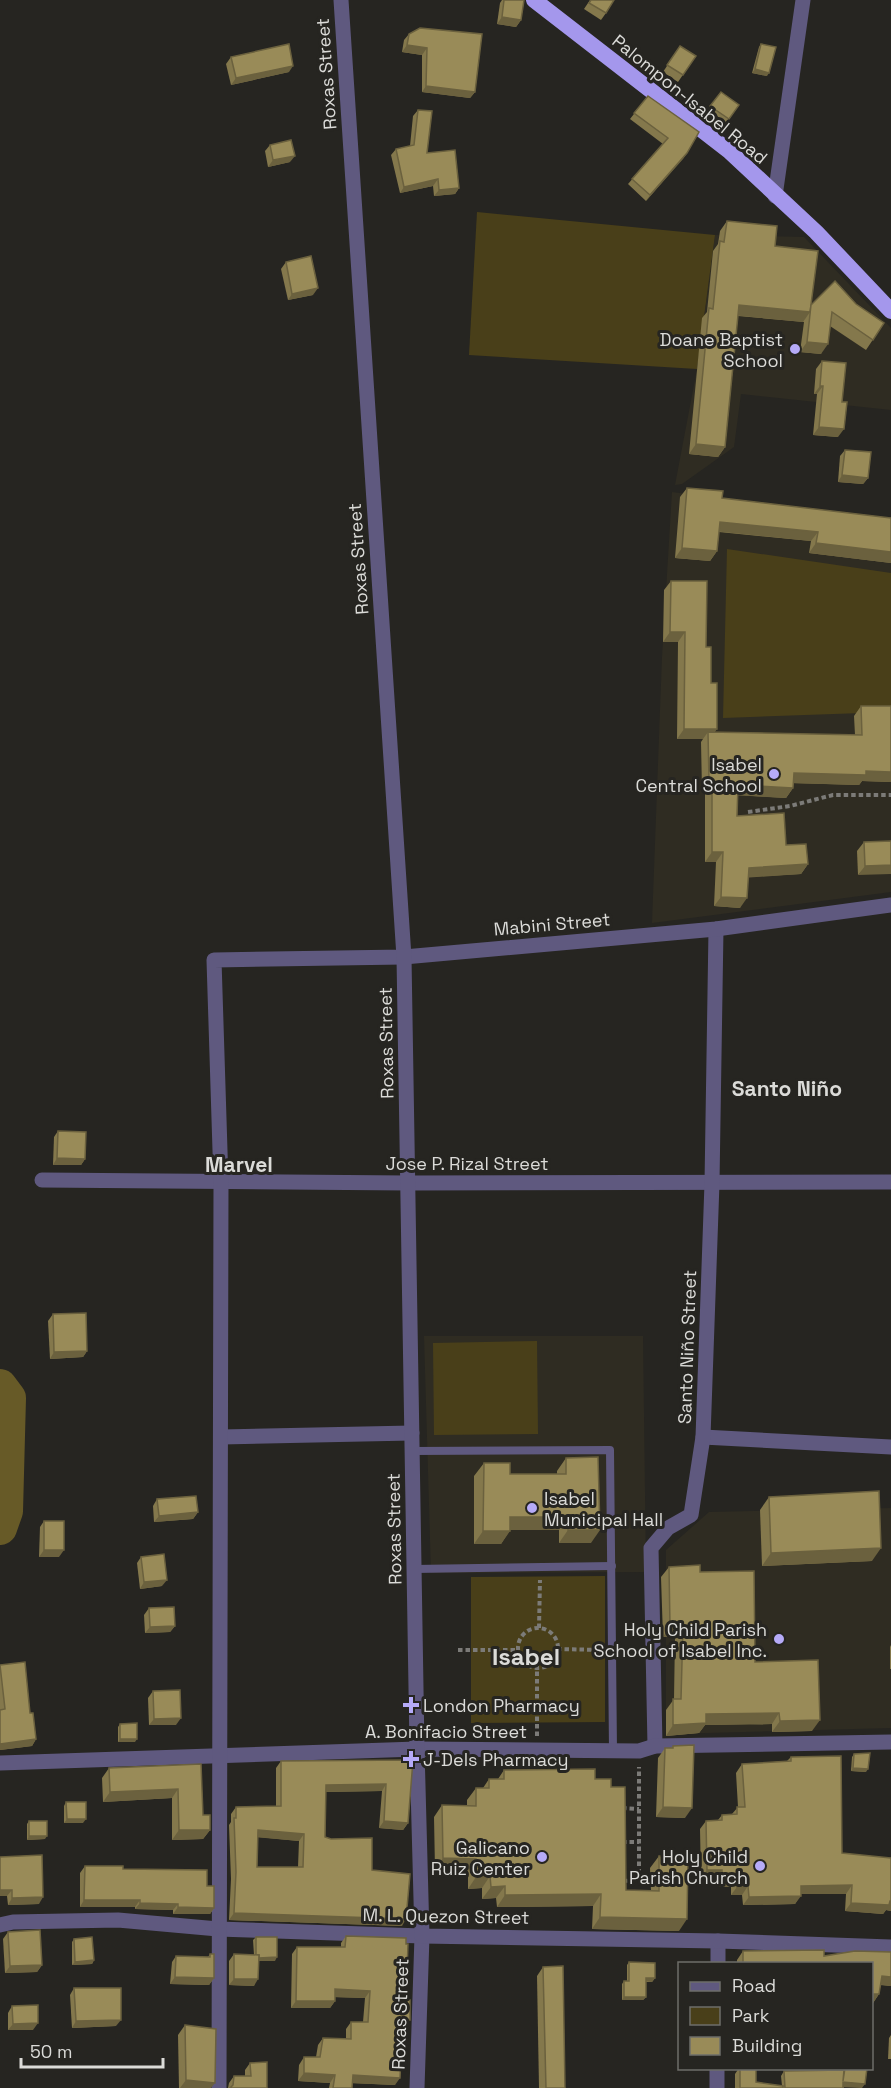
<svg xmlns="http://www.w3.org/2000/svg" width="891" height="2088" font-family="'Space Grotesk',sans-serif">
  <style>
    .built { fill: #2f2c22 }
    .green { fill: #493f19 }
    .lines { fill: none; stroke-linecap: round; stroke-linejoin: round }
    .river { stroke: #675a27; stroke-width: 34 }
    .path { stroke: #7c7b78; stroke-width: 4; stroke-dasharray: 4.5 3; stroke-linecap: butt }
    .service { stroke: #5f597f; stroke-width: 8 }
    .minor { stroke: #5f597f; stroke-width: 15 }
    .tertiary { stroke: #5f597f; stroke-width: 15 }
    .trunk { stroke: #a497ec; stroke-width: 16 }
    .wall { fill: #84784c; fill-rule: evenodd }
    .shaded-wall { fill: #6b613e }
    .building { fill: #998b58; stroke: #6b613e; stroke-width: 1.5; fill-rule: evenodd }
    .poi-dot { fill: #b6abf8; stroke: #262521; stroke-width: 2 }
    .labels { text-anchor: middle; dominant-baseline: central; stroke-width: 6; stroke-linejoin: round; paint-order: stroke }
    .street-label { font-size: 18px; fill: #dbdbd8; stroke: #262521 }
    .poi-label { font-size: 18px; fill: #dbdbd8; stroke: #262521; text-anchor: end }
    .quarter-label { font-size: 21px; font-weight: bold; fill: #dbdbd8; stroke: #262521 }
    .district-label { font-size: 24px; font-weight: bold; fill: #dbdbd8; stroke: #262521 }
  </style>
  <rect width="100%" height="100%" fill="#262521"/>
  <g class="built">
    <polygon points="715,235 804,237 891,328 891,410 741,394 734,447 682,484 675,485 697,369"/>
    <polygon points="672,492 891,521 891,892 652,923 662,657"/>
    <polygon points="424,1336 643,1336 646,1572 431,1573"/>
    <polygon points="891,1508 891,1728 666,1734 666,1550 709,1512"/>
  </g>
  <g class="green">
    <polygon points="477,212 715,235 697,369 469,355"/>
    <polygon points="727,549 891,573 891,712 723,718"/>
    <polygon points="537,1341 538,1434 434,1435 433,1343"/>
    <polygon points="605,1576 605,1722 471,1723 471,1577"/>
  </g>
  <g class="lines">
    <polyline class="river" points="0,1386 9,1398 6,1511 0,1528"/>
    <g class="path">
      <polyline points="748,812 790,806 833,795 891,795"/>
      <circle cx="538" cy="1648" r="20"/>
      <polyline points="539,1628 540,1580"/>
      <polyline points="557,1649 602,1650"/>
      <polyline points="458,1650 517,1650"/>
      <polyline points="537,1736 537,1668"/>
      <polyline points="622,1808 639,1809"/>
      <polyline points="622,1842 639,1842"/>
      <polyline points="623,1881 639,1880 639,1767"/>
    </g>
    <g class="service">
      <polyline points="412,1451 610,1450 613,1750"/>
      <polyline points="414,1569 612,1566"/>
    </g>
    <g class="minor">
      <polyline points="775,196 803,0"/>
      <polyline points="42,1180 408,1183 891,1182"/>
      <polyline points="221,1437 412,1433"/>
      <polyline points="703,1437 891,1447"/>
      <polyline points="655,1746 651,1548 668,1528 691,1515 703,1437 712,1183 716,929"/>
      <polyline points="0,1763 417,1749 639,1751 655,1746 891,1742"/>
      <polyline points="0,1925 13,1922 118,1920 218,1929 422,1936 417,2088"/>
      <polyline points="718,1964 718,1941"/>
      <polyline points="219,2088 221,1182 214,960 404,957 716,929 891,905"/>
      <polyline points="717,2088 717,2068"/>
    </g>
    <polyline class="tertiary" points="341,0 404,957 417,1749 422,1936 718,1941 891,1947"/>
    <polyline class="trunk" points="534,0 729,151 816,232 891,311"/>
  </g>
  <g class="wall">
    <polygon points="502,0 524,0 521,20 516,27 497,24 500,3"/>
    <polygon points="590,0 606,13 601,20 584,9"/>
    <polygon points="420,28 475,92 470,98 422,92 422,55 402,52 404,40 409,34"/>
    <polygon points="761,44 767,76 752,73 759,47"/>
    <polygon points="680,46 696,56 678,82 663,72"/>
    <polygon points="231,57 289,72 231,85 226,64"/>
    <polygon points="721,92 739,105 726,123 708,109"/>
    <polygon points="648,96 687,153 646,201 628,184 663,144 630,119"/>
    <polygon points="418,110 427,153 459,188 455,194 434,196 433,186 400,193 391,155 396,149 410,146 413,116"/>
    <polygon points="270,145 290,162 268,167 265,151"/>
    <polygon points="727,221 775,246 811,305 856,304 884,323 866,350 830,326 821,354 800,352 804,322 738,316 725,447 718,457 689,454 702,318 707,312 713,251 718,244 720,231"/>
    <polygon points="286,262 313,295 288,300 281,269"/>
    <polygon points="822,361 838,437 813,435 817,394 814,394 816,369"/>
    <polygon points="845,450 868,478 863,484 838,482 840,456"/>
    <polygon points="687,488 722,498 891,518 891,563 809,553 811,541 719,532 717,551 710,561 675,558 680,497"/>
    <polygon points="671,581 706,647 715,732 855,735 854,716 861,706 891,706 891,782 862,781 859,785 793,783 793,788 786,798 738,795 737,816 786,845 808,864 801,874 748,877 740,908 714,906 716,862 705,862 705,790 702,790 701,742 703,739 677,739 678,642 663,642 664,590"/>
    <polygon points="891,841 858,875 857,851 864,842"/>
    <polygon points="58,1131 85,1159 81,1165 53,1165 54,1137"/>
    <polygon points="53,1314 87,1351 83,1357 50,1359 48,1321"/>
    <polygon points="566,1458 591,1543 559,1543 559,1530 510,1530 501,1544 474,1544 474,1476 484,1463 510,1474 557,1474 557,1471"/>
    <polygon points="769,1497 872,1561 762,1566 760,1510"/>
    <polygon points="157,1499 198,1512 193,1519 154,1522 153,1506"/>
    <polygon points="44,1521 59,1557 39,1557 40,1527"/>
    <polygon points="141,1557 162,1586 140,1589 137,1563"/>
    <polygon points="669,1567 700,1572 755,1662 812,1731 772,1732 772,1724 705,1725 699,1733 666,1736 666,1710 674,1699 675,1636 663,1637 661,1577"/>
    <polygon points="149,1608 175,1626 170,1632 145,1633 144,1615"/>
    <polygon points="891,1645 891,1669 890,1669 890,1647"/>
    <polygon points="0,1665 36,1739 32,1746 0,1750"/>
    <polygon points="153,1691 176,1725 149,1725 148,1698"/>
    <polygon points="120,1724 135,1742 118,1742 118,1727"/>
    <polygon points="673,1746 685,1818 656,1817 658,1758 665,1748 671,1748"/>
    <polygon points="854,1754 866,1772 851,1771 852,1757"/>
    <polygon points="791,1757 842,1853 891,1858 891,1911 886,1910 883,1914 845,1911 846,1894 801,1894 795,1904 743,1905 742,1895 731,1895 731,1887 716,1887 716,1879 701,1879 700,1829 706,1821 718,1820 722,1815 732,1814 738,1807 736,1773 742,1764 787,1761"/>
    <path d="M413,1760l-5,63 -5,7 -24,-2 3,-37 -56,1 -1,45 47,33 30,56 -173,-6 2,-41 -2,-54 2,-3v-8l5,-7 40,-1v-38l5,-7zM258,1837l41,4 -1,26h-41z"/>
    <polygon points="201,1764 203,1815 210,1830 203,1839 172,1840 172,1798 103,1802 102,1778 109,1768"/>
    <polygon points="504,1770 595,1779 611,1787 626,1890 651,1891 650,1868 659,1856 679,1931 592,1929 593,1906 497,1907 496,1898 482,1899 482,1888 468,1889 468,1871 435,1870 434,1817 442,1805 467,1806 467,1800 476,1788 483,1788 489,1779 498,1779"/>
    <polygon points="66,1802 83,1823 64,1823 64,1806"/>
    <polygon points="29,1821 45,1839 27,1840 27,1824"/>
    <polygon points="0,1857 39,1904 8,1905 7,1896 0,1896"/>
    <polygon points="85,1866 123,1869 207,1886 214,1908 210,1914 173,1914 173,1910 135,1909 135,1907 80,1907 80,1873"/>
    <polygon points="8,1932 42,1965 37,1972 5,1973 3,1939"/>
    <polygon points="346,1936 406,2000 407,2024 402,2043 395,2085 352,2083 352,2088 329,2088 330,2083 298,2081 299,2065 304,2057 316,2057 318,2045 323,2038 346,2039 346,2029 351,2022 363,2022 365,1998 335,1997 335,2001 330,2008 291,2008 292,1954 297,1947 341,1947 341,1943"/>
    <polygon points="256,1937 275,1961 259,1961 254,1986 229,1985 229,1961 234,1954 254,1955 253,1940"/>
    <polygon points="74,1939 94,1960 92,1964 72,1965 72,1942"/>
    <polygon points="824,1950 824,1956 855,1951 891,1952 891,1986 880,1985 879,1994 873,2003 872,2003 872,1964 737,1964 737,1960 743,1951"/>
    <polygon points="210,1954 214,1978 209,1985 170,1984 172,1962 176,1956 208,1957"/>
    <polygon points="629,1962 655,1978 652,1982 646,1982 646,1997 643,2000 622,2000 622,1984 624,1981 627,1981 627,1965"/>
    <polygon points="543,1967 565,2088 539,2088 537,1976"/>
    <polygon points="74,1988 116,2026 72,2028 70,1995"/>
    <polygon points="12,2006 33,2030 8,2030 8,2013"/>
    <polygon points="185,2025 211,2088 179,2088 178,2035"/>
    <polygon points="891,2035 891,2059 888,2059 889,2038"/>
    <polygon points="250,2063 267,2088 228,2088 229,2083 234,2076 245,2076 245,2070"/>
    <polygon points="739,2068 756,2068 756,2082 782,2086 781,2076 784,2071 842,2070 843,2068 867,2068 843,2088 735,2088 735,2074"/>
  </g>
  <g class="shaded-wall">
    <polygon points="502,17 521,20 516,27 497,24"/>
    <polygon points="407,45 427,48 422,55 402,52"/>
    <polygon points="293,66 289,72 231,85 236,78"/>
    <polygon points="755,69 769,73 767,76 752,73"/>
    <polygon points="426,86 475,92 470,98 422,92"/>
    <polygon points="687,153 683,159 646,201 650,195"/>
    <polygon points="295,156 290,162 268,167 273,160"/>
    <polygon points="438,179 433,186 400,193 404,187"/>
    <polygon points="459,188 455,194 434,196 439,190"/>
    <polygon points="318,288 313,295 288,300 292,294"/>
    <polygon points="739,305 810,312 803,322 732,315"/>
    <polygon points="807,342 828,344 821,354 800,352"/>
    <polygon points="820,386 823,386 817,394 814,394"/>
    <polygon points="819,427 844,429 838,437 813,435"/>
    <polygon points="696,444 725,447 718,457 689,454"/>
    <polygon points="842,475 868,478 863,484 838,482"/>
    <polygon points="720,522 818,532 811,541 713,531"/>
    <polygon points="816,543 891,552 891,563 809,553"/>
    <polygon points="682,548 717,551 710,561 675,558"/>
    <polygon points="670,632 685,632 678,642 663,642"/>
    <polygon points="684,729 717,729 710,739 708,732 703,739 677,739"/>
    <polygon points="866,771 891,772 891,782 862,781 859,785 787,783 794,773"/>
    <polygon points="709,780 712,780 705,790 702,790"/>
    <polygon points="738,785 793,788 786,798 731,795"/>
    <polygon points="712,852 723,852 716,862 705,862"/>
    <polygon points="808,864 801,874 742,878 749,868"/>
    <polygon points="891,865 891,874 858,875 865,866"/>
    <polygon points="721,897 747,898 740,908 714,906"/>
    <polygon points="57,1158 85,1159 81,1165 53,1165"/>
    <polygon points="87,1351 83,1357 50,1359 54,1352"/>
    <polygon points="198,1512 193,1519 154,1522 159,1516"/>
    <polygon points="510,1517 568,1517 559,1530 501,1530"/>
    <polygon points="568,1530 600,1530 591,1543 559,1543"/>
    <polygon points="483,1531 510,1531 501,1544 474,1544"/>
    <polygon points="881,1548 872,1561 762,1566 771,1553"/>
    <polygon points="44,1550 64,1550 59,1557 39,1557"/>
    <polygon points="167,1580 162,1586 140,1589 144,1582"/>
    <polygon points="175,1626 170,1632 145,1633 150,1627"/>
    <polygon points="670,1626 683,1626 675,1636 663,1637"/>
    <polygon points="779,1713 772,1724 705,1725 699,1733 666,1736 673,1725 706,1714"/>
    <polygon points="181,1718 176,1725 149,1725 154,1719"/>
    <polygon points="820,1720 812,1731 772,1732 780,1721"/>
    <polygon points="36,1739 32,1746 0,1750 0,1744"/>
    <polygon points="120,1739 137,1739 135,1742 118,1742"/>
    <polygon points="853,1768 868,1769 866,1772 851,1771"/>
    <polygon points="386,1784 382,1791 321,1792 326,1785"/>
    <polygon points="178,1789 172,1798 103,1802 110,1792"/>
    <polygon points="663,1807 692,1808 685,1818 656,1817"/>
    <polygon points="67,1819 86,1819 83,1823 64,1823"/>
    <polygon points="384,1821 408,1823 403,1830 379,1828"/>
    <polygon points="179,1830 210,1830 203,1839 172,1840"/>
    <polygon points="258,1830 304,1834 299,1841 253,1837"/>
    <polygon points="29,1836 47,1836 45,1839 27,1840"/>
    <polygon points="443,1858 476,1859 468,1871 435,1870"/>
    <polygon points="707,1870 722,1870 716,1879 701,1879"/>
    <polygon points="490,1876 482,1888 468,1889 476,1877"/>
    <polygon points="722,1878 737,1878 731,1887 716,1887"/>
    <polygon points="852,1885 846,1894 795,1894 801,1886"/>
    <polygon points="505,1886 496,1898 482,1899 491,1887"/>
    <polygon points="748,1886 742,1895 731,1895 737,1887"/>
    <polygon points="0,1890 12,1890 7,1896 0,1896"/>
    <polygon points="601,1894 593,1906 497,1907 505,1895"/>
    <polygon points="801,1896 795,1904 743,1905 749,1897"/>
    <polygon points="43,1897 39,1904 8,1905 12,1898"/>
    <polygon points="84,1900 140,1900 135,1907 80,1907"/>
    <polygon points="890,1901 891,1901 891,1911 886,1910 883,1914 845,1911 851,1903"/>
    <polygon points="140,1903 178,1904 173,1910 135,1909"/>
    <polygon points="178,1907 214,1908 210,1914 173,1914"/>
    <polygon points="234,1913 406,1919 402,1926 229,1920"/>
    <polygon points="600,1917 687,1919 679,1931 592,1929"/>
    <polygon points="277,1957 275,1961 254,1961 256,1958"/>
    <polygon points="94,1960 92,1964 72,1965 75,1962"/>
    <polygon points="42,1965 37,1972 5,1973 10,1966"/>
    <polygon points="882,1976 891,1977 891,1986 875,1984"/>
    <polygon points="175,1977 214,1978 209,1985 170,1984"/>
    <polygon points="646,1978 655,1978 652,1982 644,1981"/>
    <polygon points="234,1979 258,1979 254,1986 229,1985"/>
    <polygon points="335,1989 370,1991 365,1998 330,1997"/>
    <polygon points="872,1994 879,1994 873,2003 872,2003"/>
    <polygon points="624,1997 646,1997 643,2000 622,2000"/>
    <polygon points="296,2001 335,2001 330,2008 291,2008"/>
    <polygon points="121,2020 116,2026 72,2028 76,2021"/>
    <polygon points="38,2023 33,2030 8,2030 13,2024"/>
    <polygon points="304,2073 335,2075 330,2083 298,2081"/>
    <polygon points="353,2075 400,2078 395,2085 348,2083"/>
    <polygon points="186,2080 215,2083 211,2088 180,2088"/>
    <polygon points="843,2082 865,2084 862,2088 840,2087"/>
  </g>
  <g class="building">
    <polygon points="504,0 524,0 521,20 502,17"/>
    <polygon points="591,0 614,0 606,13 589,3"/>
    <polygon points="420,28 482,34 475,92 426,86 427,48 407,45 409,34"/>
    <polygon points="289,44 293,66 236,78 231,57"/>
    <polygon points="761,44 776,47 769,73 755,69"/>
    <polygon points="680,46 696,56 683,75 667,65"/>
    <polygon points="721,92 739,105 729,119 710,106"/>
    <polygon points="648,96 699,132 687,153 650,195 632,179 668,138 634,113"/>
    <polygon points="418,110 432,111 427,153 455,150 459,188 439,190 438,179 404,187 396,149 414,145"/>
    <polygon points="291,140 295,156 273,160 270,145"/>
    <polygon points="727,221 777,226 775,246 818,251 810,312 739,305 725,447 696,444 709,308 713,309 720,241 724,242"/>
    <polygon points="311,256 318,288 292,294 286,262"/>
    <polygon points="835,281 856,304 884,323 873,340 832,312 828,344 807,342 811,305"/>
    <polygon points="822,361 846,363 842,402 847,402 844,429 819,427 823,386 820,386"/>
    <polygon points="845,450 871,452 868,478 842,475"/>
    <polygon points="687,488 723,491 722,498 891,518 891,552 816,543 818,532 720,522 717,551 682,548"/>
    <polygon points="671,581 707,581 706,647 711,647 711,683 717,683 717,729 684,729 685,632 670,632"/>
    <polygon points="861,706 891,706 891,772 866,771 866,775 794,773 793,788 738,785 737,816 784,813 786,845 806,844 808,864 749,868 747,898 721,897 723,852 712,852 712,780 709,780 708,732 862,735"/>
    <polygon points="891,841 891,865 865,866 864,842"/>
    <polygon points="58,1131 86,1132 85,1159 57,1158"/>
    <polygon points="86,1313 87,1351 54,1352 53,1314"/>
    <polygon points="598,1457 600,1530 568,1530 568,1517 510,1517 510,1531 483,1531 484,1463 510,1463 510,1474 566,1474 566,1458"/>
    <polygon points="879,1491 881,1548 771,1553 769,1497"/>
    <polygon points="196,1496 198,1512 159,1516 157,1499"/>
    <rect x="44" y="1521" width="20" height="29"/>
    <polygon points="164,1554 167,1580 144,1582 141,1557"/>
    <polygon points="700,1565 700,1572 754,1571 755,1662 818,1660 820,1720 780,1721 779,1713 706,1714 706,1723 673,1725 673,1699 681,1699 683,1626 670,1626 669,1567"/>
    <polygon points="174,1607 175,1626 150,1627 149,1608"/>
    <polygon points="25,1662 30,1713 33,1713 36,1739 0,1744 0,1710 5,1709 0,1665"/>
    <polygon points="180,1690 181,1718 154,1719 153,1691"/>
    <polygon points="137,1723 137,1739 120,1739 120,1724"/>
    <polygon points="694,1745 692,1808 663,1807 665,1748 673,1748 673,1746"/>
    <polygon points="870,1753 868,1769 853,1768 854,1754"/>
    <polygon points="841,1756 842,1853 891,1858 891,1901 890,1901 889,1905 851,1903 852,1885 801,1886 801,1896 749,1897 748,1886 737,1887 737,1878 722,1878 722,1870 707,1870 706,1821 722,1820 722,1815 737,1814 737,1807 745,1807 742,1764 791,1761 791,1757"/>
    <path d="M413,1760l-5,63 -24,-2 2,-37 -60,1 -1,52 6,2 41,-1v32l38,4 -4,45 -172,-6 2,-41 -2,-54h2v-11l45,-1v-45zM258,1830l46,4 -1,33h-46z"/>
    <polygon points="201,1764 203,1815 210,1815 210,1830 179,1830 178,1789 110,1792 109,1768"/>
    <polygon points="595,1769 595,1779 611,1779 611,1787 625,1787 626,1890 659,1891 659,1856 688,1856 687,1919 600,1917 601,1894 505,1895 505,1886 491,1887 490,1876 476,1877 476,1859 443,1858 442,1805 476,1806 476,1788 489,1788 489,1779 504,1779 504,1770"/>
    <polygon points="66,1802 86,1802 86,1819 67,1819"/>
    <rect x="29" y="1821" width="18" height="15"/>
    <polygon points="42,1855 43,1897 12,1898 12,1890 0,1890 0,1857"/>
    <polygon points="85,1866 123,1866 123,1869 207,1870 207,1886 214,1886 214,1908 178,1907 178,1904 140,1903 140,1900 84,1900"/>
    <polygon points="40,1930 42,1965 10,1966 8,1932"/>
    <polygon points="346,1936 406,1938 406,1944 408,1944 406,2000 410,2000 410,2020 407,2020 407,2036 402,2036 400,2078 353,2075 352,2088 333,2088 335,2075 304,2073 304,2057 320,2057 323,2038 351,2039 351,2022 368,2022 370,1991 335,1989 335,2001 296,2001 297,1947 345,1947"/>
    <polygon points="92,1937 94,1960 75,1962 74,1939"/>
    <polygon points="256,1937 277,1937 277,1957 259,1958 259,1955 256,1955"/>
    <polygon points="824,1950 824,1956 855,1951 891,1952 891,1977 882,1976 879,1994 872,1994 872,1964 743,1964 743,1951"/>
    <polygon points="210,1954 214,1954 214,1978 175,1977 176,1956 210,1957"/>
    <polygon points="234,1954 259,1955 258,1979 234,1979"/>
    <polygon points="629,1962 655,1963 655,1978 646,1978 646,1997 624,1997 624,1981 629,1981"/>
    <polygon points="563,1966 565,2088 546,2088 543,1967"/>
    <polygon points="74,1988 121,1988 121,2020 76,2021"/>
    <polygon points="38,2005 38,2023 13,2024 12,2006"/>
    <polygon points="185,2025 216,2029 215,2083 186,2080"/>
    <polygon points="267,2062 267,2088 230,2088 233,2085 234,2076 251,2076 250,2063"/>
    <polygon points="740,2068 756,2068 756,2082 783,2086 783,2088 740,2088"/>
    <polygon points="845,2068 867,2068 865,2084 843,2082 843,2088 785,2088 784,2071 844,2070 843,2081"/>
  </g>
  <g class="poi-dot">
    <circle cx="795" cy="349" r="6"/>
    <circle cx="774" cy="774" r="6"/>
    <circle cx="532" cy="1508" r="6"/>
    <circle cx="779" cy="1639" r="6"/>
    <path d="M408 1696h6v6h6v6h-6v6h-6v-6h-6v-6h6z"/>
    <path d="M408 1750h6v6h6v6h-6v6h-6v-6h-6v-6h6z"/>
    <circle cx="542" cy="1857" r="6"/>
    <circle cx="760" cy="1866" r="6"/>
  </g>
  <g class="labels">
    <g class="street-label">
      <text transform="translate(326 74) rotate(-94)">Roxas Street</text>
      <text transform="translate(690 99) rotate(39)">Palompon-Isabel Road</text>
      <text transform="translate(358 559) rotate(-94)">Roxas Street</text>
      <text transform="translate(552 924) rotate(-5)">Mabini Street</text>
      <text transform="translate(386 1043) rotate(-91)">Roxas Street</text>
      <text x="467" y="1163">Jose P. Rizal Street</text>
      <text transform="translate(687 1347) rotate(-88)">Santo Niño Street</text>
      <text transform="translate(394 1529) rotate(-91)">Roxas Street</text>
      <text x="446" y="1731">A. Bonifacio Street</text>
      <text transform="translate(446 1916) rotate(1)">M. L. Quezon Street</text>
      <text transform="translate(400 2014) rotate(-88)">Roxas Street</text>
    </g>
    <g class="poi-label">
      <text x="783" y="339">Doane Baptist<tspan x="783" dy="21">School</tspan></text>
      <text x="762" y="764">Isabel<tspan x="762" dy="21">Central School</tspan></text>
      <text x="544" y="1498" text-anchor="start">Isabel<tspan x="544" dy="21">Municipal Hall</tspan></text>
      <text x="767" y="1629">Holy Child Parish<tspan x="767" dy="21">School of Isabel Inc.</tspan></text>
      <text x="423" y="1705" text-anchor="start">London Pharmacy</text>
      <text x="423" y="1759" text-anchor="start">J-Dels Pharmacy</text>
      <text x="530" y="1847">Galicano<tspan x="530" dy="21">Ruiz Center</tspan></text>
      <text x="748" y="1856">Holy Child<tspan x="748" dy="21">Parish Church</tspan></text>
    </g>
    <g class="quarter-label">
      <text x="787" y="1088">Santo Niño</text>
      <text x="239" y="1164">Marvel</text>
    </g>
    <g class="district-label">
      <text x="526" y="1656">Isabel</text>
    </g>
  </g>
  <rect x="678" y="1962" width="195" height="108" fill="#262521" stroke="#6e6e6a" stroke-width="1.5"/>
  <rect x="690" y="1982" width="30" height="9" fill="#5f597f" stroke="#6e6e6a" stroke-width="1.5"/>
  <text x="732" y="1992" font-size="18" fill="#dbdbd8">Road</text>
  <rect x="690" y="2007" width="30" height="18" fill="#493f19" stroke="#6e6e6a" stroke-width="1.5"/>
  <text x="732" y="2022" font-size="18" fill="#dbdbd8">Park</text>
  <rect x="690" y="2037" width="30" height="18" fill="#998b58" stroke="#6e6e6a" stroke-width="1.5"/>
  <text x="732" y="2052" font-size="18" fill="#dbdbd8">Building</text>
  <path d="M21 2058v9h142v-9" fill="none" stroke="#dbdbd8" stroke-width="3"/>
  <text x="30" y="2058" font-size="18" fill="#dbdbd8" stroke="#262521" stroke-width="4.5" paint-order="stroke">50 m</text>
</svg>
